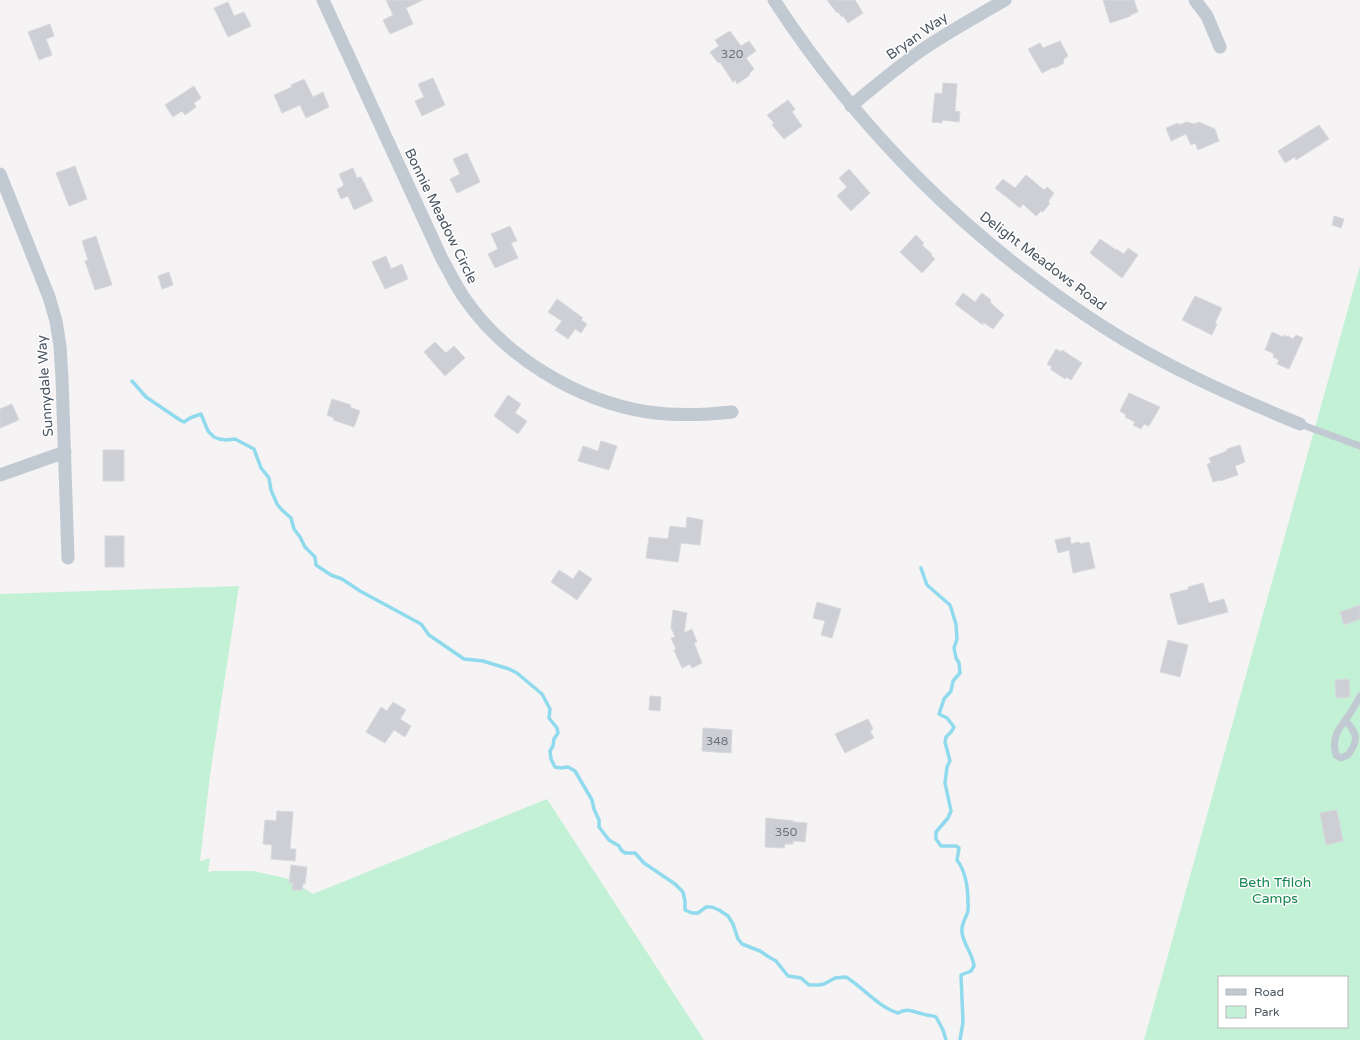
<svg xmlns="http://www.w3.org/2000/svg" width="1360" height="1040" font-family="'Varela Round',sans-serif">
  <style>
    .green { fill: #c3f1d5; fill-rule: evenodd }
    .lines { fill: none; stroke-linecap: round; stroke-linejoin: round }
    .stream { stroke: #90daee; stroke-width: 3.5 }
    .building { fill: #cdcfd5; stroke: #d7d9de }
    .service { stroke: #c1cad2; stroke-width: 7 }
    .minor { stroke: #c1cad2; stroke-width: 13 }
    .labels { text-anchor: middle; dominant-baseline: central; stroke-width: 3; stroke-linejoin: round; paint-order: stroke }
    .number-label { font-size: 12px; fill: #6b747e }
    .street-label { font-size: 14px; fill: #4a5661; stroke: #fff }
    .park-label { font-size: 14px; fill: #17864f; stroke: #fff }
  </style>
  <rect width="100%" height="100%" fill="#f5f3f3"/>
  <g class="green">
    <path d="M1360,266v774h-216l24,-85zM1219,977h128v50h-128z"/>
    <polygon points="239,586 210,775 200,861 210,858 208,872 214,871 253,871 289,879 313,894 547,799 704,1040 0,1040 0,594"/>
  </g>
  <g class="lines">
    <g class="stream">
      <path d="M132,381l14,16 34,23 4,2 6,-4 11,-4 7,17 6,6 5,2 7,1 9,-1 19,10 7,19 8,10 2,12 6,14 5,6 9,8 3,11 6,8 5,10 10,10 1,8 15,10 11,4 18,12 61,33 8,11 35,24 19,2 26,8 8,4 25,21 8,15 -1,9 8,10 1,5 -4,6 -1,7 -3,5 1,8 4,8 6,1 7,-1 7,4 17,29 2,9 5,11v7l10,13 10,6 2,4 4,3h10l9,10 31,21 8,8 2,9v9l7,3h6l8,-6h6l7,3 9,6 5,8 5,15 4,5 18,7 9,6 7,4 12,15 13,2 8,7h10l5,-1 11,-6 11,-1c18,11 32,30 52,36 10,-6 15,-1 25,1 5,2 9,1 13,3l7,13 3,10"/>
      <path d="M921,568l6,17 23,20 6,19 1,15 -3,9 2,10 3,5 1,10 -7,8 -2,10 -7,8 -5,15 8,4 7,9 -3,5 -5,5 -1,5 5,19 -3,6 -2,16 6,28 -3,7 -12,14v7l5,7h15l3,2 -2,12c9,12 11,27 11,42 0,3 1,8 -1,12 -2,5 -6,11 -5,18 1,12 11,22 12,34l-3,5 -10,4 2,47 -3,18"/>
    </g>
  </g>
  <g class="building">
    <polygon points="386,0 423,0 406,8 413,24 390,34 383,20 393,15"/>
    <polygon points="827,0 855,0 863,13 848,23 843,16 842,17 838,12 837,13"/>
    <polygon points="1103,0 1134,0 1138,12 1130,15 1131,16 1110,23"/>
    <polygon points="228,2 234,16 244,12 251,26 228,37 214,8"/>
    <polygon points="50,24 54,36 46,39 52,55 39,60 28,32"/>
    <polygon points="730,31 741,46 749,41 756,51 746,58 754,69 749,74 750,75 737,84 735,80 733,82 720,62 718,63 710,52 719,46 715,40"/>
    <polygon points="1060,41 1068,56 1063,60 1064,63 1055,68 1054,67 1042,73 1028,49 1040,43 1043,48"/>
    <polygon points="433,78 445,105 422,116 415,101 424,97 418,84"/>
    <polygon points="304,79 313,97 323,92 329,107 306,118 300,105 282,113 274,95 292,87 291,85"/>
    <polygon points="943,83 957,84 955,111 960,112 959,122 942,120 942,123 932,122 935,93 942,94"/>
    <polygon points="194,86 201,98 194,103 196,107 185,115 182,111 173,117 165,105"/>
    <polygon points="788,100 795,109 792,112 802,126 784,139 772,125 774,123 767,115"/>
    <polygon points="1187,122 1194,124 1199,122 1215,129 1219,141 1198,150 1195,143 1191,145 1186,134 1171,141 1166,128 1178,123 1178,125"/>
    <polygon points="1319,125 1329,139 1296,160 1295,157 1285,163 1278,151"/>
    <polygon points="467,153 480,182 457,193 450,179 460,174 453,159"/>
    <polygon points="75,166 87,199 69,206 56,173"/>
    <polygon points="353,168 357,178 361,177 373,201 354,210 348,196 341,199 337,189 342,187 342,186 344,185 339,174"/>
    <polygon points="849,169 870,193 851,211 837,196 847,187 839,178"/>
    <polygon points="1026,175 1044,190 1047,187 1054,193 1048,202 1050,203 1043,212 1041,211 1036,216 1023,204 1020,208 995,188 1003,179 1015,188"/>
    <polygon points="1334,216 1344,219 1341,228 1332,225"/>
    <polygon points="510,226 517,241 511,243 518,258 495,268 488,254 498,249 491,234"/>
    <polygon points="916,235 924,243 922,245 932,254 931,255 935,259 922,273 900,252"/>
    <polygon points="96,236 112,285 95,290 85,261 88,260 82,241"/>
    <polygon points="1100,239 1116,250 1116,249 1124,254 1128,248 1138,255 1122,278 1090,253"/>
    <polygon points="386,256 391,269 402,264 408,279 385,289 372,262"/>
    <polygon points="169,272 173,285 162,289 158,276"/>
    <polygon points="963,293 975,302 982,293 991,300 990,302 1004,315 993,329 983,322 983,325 955,304"/>
    <polygon points="1195,296 1222,308 1215,323 1217,324 1212,335 1182,320"/>
    <polygon points="557,299 583,318 581,320 587,324 581,333 575,329 568,339 555,330 562,321 548,312"/>
    <polygon points="1272,332 1283,337 1284,335 1287,337 1288,336 1293,339 1296,335 1303,338 1289,369 1277,364 1279,360 1273,357 1274,355 1271,352 1265,350"/>
    <polygon points="435,342 446,353 454,346 465,358 445,376 424,352"/>
    <polygon points="1056,349 1061,352 1062,350 1082,363 1071,380 1066,377 1065,379 1050,369 1052,367 1047,364"/>
    <polygon points="1129,393 1160,407 1149,426 1144,424 1141,429 1133,425 1135,422 1125,417 1126,415 1120,411"/>
    <polygon points="508,395 521,404 515,413 527,421 518,434 494,416"/>
    <polygon points="332,399 351,405 350,407 360,411 354,427 333,420 334,418 327,415"/>
    <polygon points="12,404 19,420 0,428 0,409"/>
    <polygon points="601,441 617,446 609,470 578,461 583,446 598,451"/>
    <polygon points="1240,445 1245,462 1235,466 1238,475 1220,481 1219,480 1213,482 1207,464 1211,463 1209,458 1227,451 1227,449"/>
    <rect x="103" y="450" width="21" height="31"/>
    <polygon points="687,517 703,520 700,545 681,543 678,562 646,558 649,537 668,539 670,526 686,528"/>
    <rect x="105" y="536" width="19" height="31"/>
    <polygon points="1070,537 1071,544 1079,542 1080,544 1089,542 1095,568 1073,573 1069,550 1058,553 1055,540"/>
    <polygon points="559,570 573,579 579,570 592,579 577,600 551,582"/>
    <polygon points="1203,583 1209,603 1224,599 1228,612 1178,625 1170,594 1189,589 1188,587"/>
    <polygon points="817,602 841,609 832,638 821,635 825,621 813,618"/>
    <polygon points="1360,605 1360,619 1344,625 1340,612"/>
    <polygon points="673,610 687,613 684,633 692,629 697,642 694,643 702,663 692,668 690,664 682,668 674,650 676,649 671,638 675,637 671,627"/>
    <polygon points="1168,640 1188,645 1180,677 1160,672"/>
    <polygon points="1349,679 1350,697 1336,698 1335,680"/>
    <polygon points="650,696 661,697 660,711 649,710"/>
    <polygon points="393,702 406,710 400,719 411,726 405,737 394,730 385,743 366,732 381,707 387,711"/>
    <polygon points="868,719 873,729 870,731 874,738 845,753 835,734"/>
    <polygon points="703,728 732,730 731,753 702,751"/>
    <polygon points="1337,810 1343,841 1326,845 1320,813"/>
    <polygon points="277,811 293,812 290,849 296,849 295,861 271,859 272,845 263,844 265,820 276,821"/>
    <polygon points="766,818 794,821 794,822 807,823 805,842 793,841 793,844 785,844 784,848 765,847"/>
    <polygon points="291,865 307,867 305,884 303,884 302,890 292,890 293,883 289,883"/>
  </g>
  <g class="lines">
    <g class="service">
      <polyline points="1300,424 1360,446"/>
      <path d="M1345,720c13,14 14,20 3,35l-7,3 -5,-3c-5,-19 3,-26 13,-40 4,-6 8,-13 11,-19"/>
    </g>
    <g class="minor">
      <path d="M323,0l119,259c7,12 13,25 21,37 40,60 114,105 185,116 28,4 56,3 84,0"/>
      <path d="M774,0c85,131 197,242 328,326 62,40 130,70 198,98"/>
      <polyline points="1195,0 1207,16 1220,47"/>
      <path d="M851,106c22,-18 44,-37 68,-54 27,-19 57,-35 86,-52"/>
      <polyline points="0,174 49,297 56,321 60,346 62,378 68,558"/>
      <polyline points="0,475 65,452"/>
    </g>
  </g>
  <g class="labels">
    <g class="number-label">
      <text x="732" y="54">320</text>
      <text x="717" y="741">348</text>
      <text x="786" y="832">350</text>
    </g>
    <g class="street-label">
      <text transform="translate(917 36) rotate(-35)">Bryan Way</text>
      <text transform="translate(441 216) rotate(64)">Bonnie Meadow Circle</text>
      <text transform="translate(1043 261) rotate(37)">Delight Meadows Road</text>
      <text transform="translate(45 386) rotate(-94)">Sunnydale Way</text>
    </g>
    <g class="park-label">
      <text x="1275" y="882">Beth Tfiloh<tspan x="1275" dy="16">Camps</tspan></text>
    </g>
  </g>
  <rect x="1218" y="976" width="130" height="52" fill="#ffffff" stroke="#b7bbc0"/>
  <rect x="1226" y="989" width="20" height="6" fill="#c1cad2" stroke="#b7bbc0"/>
  <text x="1254" y="996" font-size="12" fill="#4a5661">Road</text>
  <rect x="1226" y="1006" width="20" height="12" fill="#c3f1d5" stroke="#b7bbc0"/>
  <text x="1254" y="1016" font-size="12" fill="#4a5661">Park</text>
</svg>
